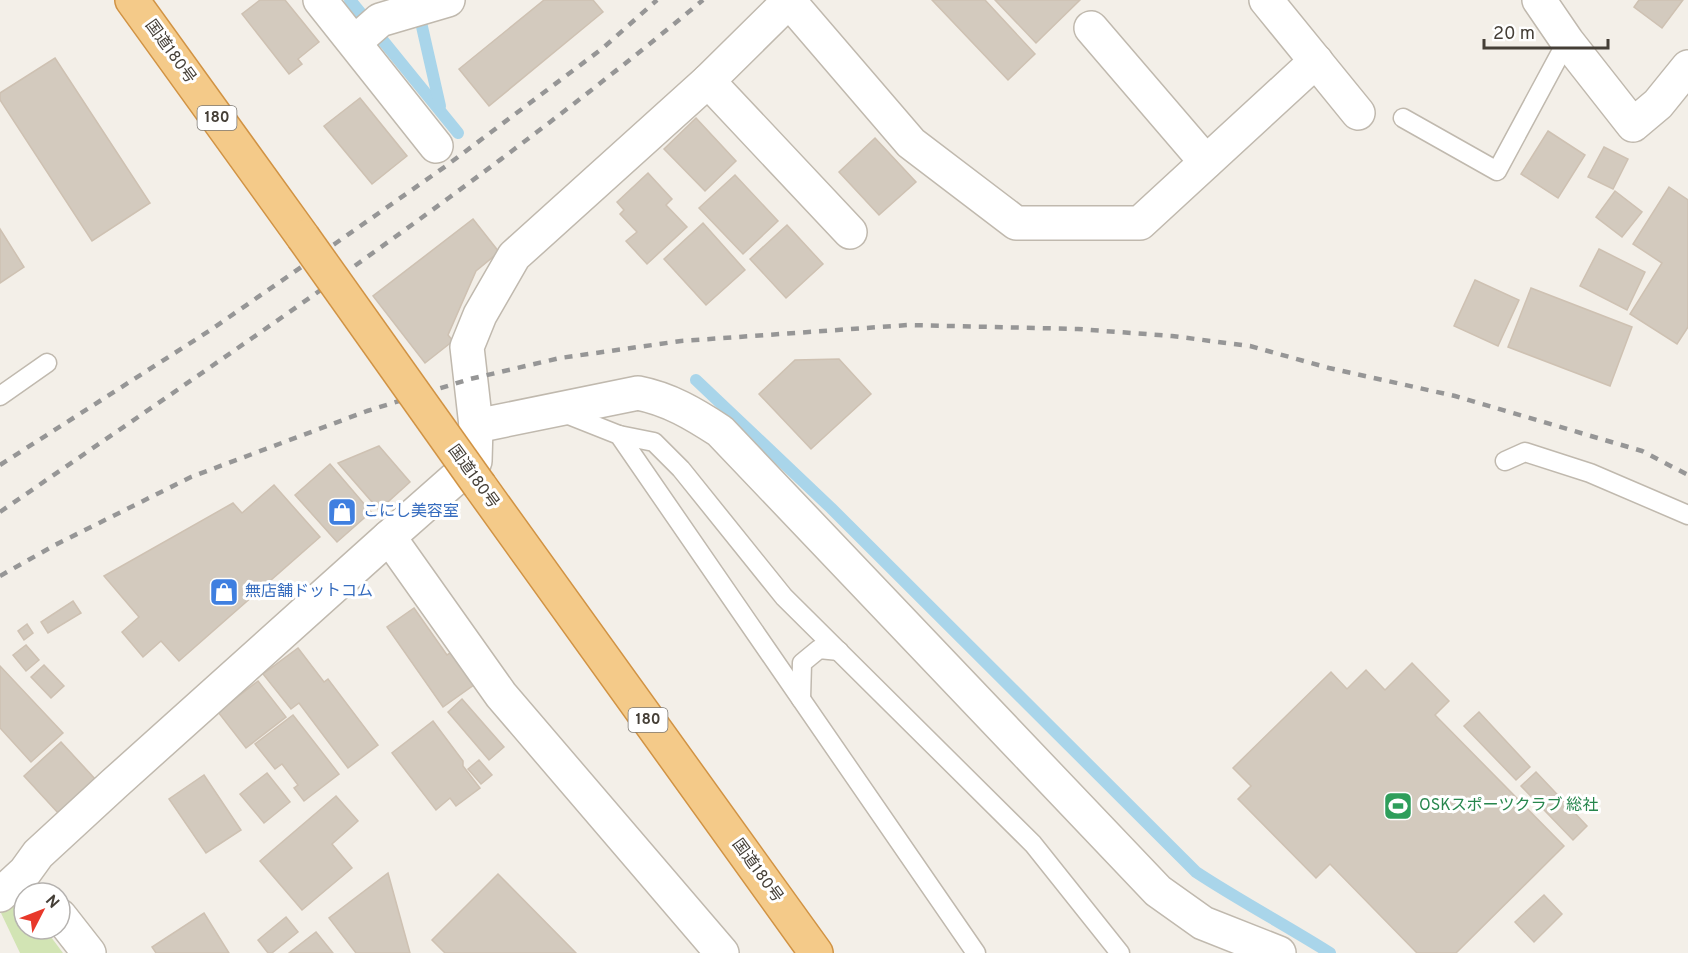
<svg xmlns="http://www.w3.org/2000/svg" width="1688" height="953" font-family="Overpass,'Noto Sans JP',sans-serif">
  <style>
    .green { fill: #d2e4b4 }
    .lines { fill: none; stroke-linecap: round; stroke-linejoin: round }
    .stream { stroke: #a9d5ea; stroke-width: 12 }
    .building { fill: #d3cabe; stroke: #cec1b2; stroke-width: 1.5 }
    .service-casing { stroke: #c0b9ae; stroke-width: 21 }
    .minor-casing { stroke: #c0b9ae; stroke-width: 36 }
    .trunk-casing { stroke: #d19344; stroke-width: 36 }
    .service { stroke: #fff; stroke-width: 18 }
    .minor { stroke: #fff; stroke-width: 33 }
    .trunk { stroke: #f4ca89; stroke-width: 33 }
    .rail { stroke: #969696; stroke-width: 4.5; stroke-dasharray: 8 8; stroke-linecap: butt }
    .trunk-bridge-casing { stroke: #d19344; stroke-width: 36; stroke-linecap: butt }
    .trunk-bridge { stroke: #f4ca89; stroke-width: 33 }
    .labels { text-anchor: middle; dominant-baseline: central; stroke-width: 6; stroke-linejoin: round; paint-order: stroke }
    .shield { fill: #fff; stroke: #7d7973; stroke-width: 1.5 }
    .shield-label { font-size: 15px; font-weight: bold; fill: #453f37 }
    .street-label { font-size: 16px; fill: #453f37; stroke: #fff }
    .shop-label { font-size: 16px; fill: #366cbe; stroke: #fff; text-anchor: start }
    .leisure-label { font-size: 16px; fill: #27864d; stroke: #fff; text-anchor: start }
  </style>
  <rect width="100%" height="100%" fill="#f3efe8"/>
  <polygon class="green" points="10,905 24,905 24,929 45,929 63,953 20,953 1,913"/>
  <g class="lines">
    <g class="stream">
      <polyline points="350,0 458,133"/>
      <polyline points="418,9 440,106"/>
      <path d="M696,380l135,128 365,364c44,29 90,53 134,81"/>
    </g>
  </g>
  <g class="building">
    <polygon points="260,0 285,0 319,42 298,59 302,64 289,74 242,14"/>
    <polygon points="544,0 593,0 603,12 489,106 459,69"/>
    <polygon points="932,0 985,0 1035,54 1008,80"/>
    <polygon points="995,0 1080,0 1036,43"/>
    <polygon points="1639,0 1683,0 1662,28 1634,7"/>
    <polygon points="55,58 150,203 92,241 0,100 0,93"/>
    <polygon points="360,98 407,156 372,184 324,126"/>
    <polygon points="696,118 736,161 705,191 664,149"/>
    <polygon points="1548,131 1585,155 1558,198 1521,174"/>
    <polygon points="875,138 916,182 879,215 839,172"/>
    <polygon points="1604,147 1628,159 1613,189 1588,177"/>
    <polygon points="648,173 672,199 666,205 687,227 647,264 626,241 637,232 620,214 624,210 617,202"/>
    <polygon points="735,175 778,221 743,254 699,208"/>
    <polygon points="1669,187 1688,200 1688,327 1677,344 1630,314 1662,263 1633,244"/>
    <polygon points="1615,191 1642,212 1622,237 1596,217"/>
    <polygon points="473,219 499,252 476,271 448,335 453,341 425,363 373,296"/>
    <polygon points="703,223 745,270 706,305 664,259"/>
    <polygon points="787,225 823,264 786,298 750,259"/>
    <polygon points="0,229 24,267 0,283"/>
    <polygon points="1599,249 1645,272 1627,310 1580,286"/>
    <polygon points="1475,280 1519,300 1498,346 1454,326"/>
    <polygon points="1531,288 1632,327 1610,386 1508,347"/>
    <polygon points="839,359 871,394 811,449 759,394 795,360"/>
    <polygon points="379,446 410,482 379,510 338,463"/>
    <polygon points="330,464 371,512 337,542 295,495"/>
    <polygon points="274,485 320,537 179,661 161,641 143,657 122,632 139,617 104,576 233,503 242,513"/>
    <polygon points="73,601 81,613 48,633 41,622"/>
    <polygon points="414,608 447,655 455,650 478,682 443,707 387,627"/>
    <polygon points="27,624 33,633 24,640 18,631"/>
    <polygon points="26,645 39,660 26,671 13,655"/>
    <polygon points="298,648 324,682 328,679 378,745 348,768 299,703 291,709 263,674"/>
    <polygon points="1412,663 1449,701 1435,715 1564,846 1456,953 1417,953 1330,864 1316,878 1238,799 1251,786 1233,768 1331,672 1347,689 1366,670 1385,690"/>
    <polygon points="44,665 64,686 51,698 31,677"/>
    <polygon points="0,666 63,733 31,762 0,728"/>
    <polygon points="258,681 286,717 246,748 218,712"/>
    <polygon points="462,699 504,747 489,760 448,712"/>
    <polygon points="1479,712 1530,767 1516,780 1464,726"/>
    <polygon points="293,715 339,774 304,801 294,788 298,785 282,764 275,769 255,744"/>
    <polygon points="433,721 463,761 463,766 480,788 456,806 450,798 436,810 392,753"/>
    <polygon points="61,742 96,780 59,814 24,776"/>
    <polygon points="479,760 492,775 481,784 468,769"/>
    <polygon points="1536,772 1587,826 1573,840 1521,786"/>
    <polygon points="267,773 290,802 264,823 240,794"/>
    <polygon points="204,775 241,830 206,853 169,799"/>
    <polygon points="336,796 358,821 332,844 352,868 302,910 260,861"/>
    <polygon points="388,873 410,953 356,953 329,918"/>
    <polygon points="498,874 576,953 445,953 432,940"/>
    <polygon points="1544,895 1562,914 1534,942 1515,922"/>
    <polygon points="204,913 229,953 156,953 152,947"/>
    <polygon points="286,917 298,932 272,953 268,953 258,940"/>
    <polygon points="316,932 333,953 289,953"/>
  </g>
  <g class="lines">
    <g class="service-casing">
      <g id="service">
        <polyline points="1403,118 1497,171 1567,41"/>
        <polyline points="0,396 47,363"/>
        <polyline points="561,412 619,435 976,953"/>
        <polyline points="619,435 654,442 681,469 784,597 1033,844 1120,953"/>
        <polyline points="1505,461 1525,452 1590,473 1688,515"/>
        <polyline points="801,699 802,663 819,649 839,651"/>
      </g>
    </g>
    <g class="minor-casing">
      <g id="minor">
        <polyline points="320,0 436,146"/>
        <polyline points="1266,0 1358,113"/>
        <polyline points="1539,0 1567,41 1633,125 1658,104 1688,67"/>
        <polyline points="789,1 911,143 1016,223 1140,223 1316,61"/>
        <polyline points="1091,28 1206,162"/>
        <polyline points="355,42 380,20 448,0"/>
        <polyline points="708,81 850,232"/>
        <path d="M476,426l162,-33c31,6 56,21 82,38l438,460 45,32 76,30"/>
        <polyline points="389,537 475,461 476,426 467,347 480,315 514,256 708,81 790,0"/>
        <polyline points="0,895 25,872 38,854 114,784 389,537 501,695 722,953"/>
        <polyline points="60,916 89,953"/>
      </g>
    </g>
    <g class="trunk-casing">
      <g id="trunk">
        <polyline points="132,0 303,237"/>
        <polyline points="480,486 816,953"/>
      </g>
    </g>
    <use href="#service" class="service"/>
    <use href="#minor" class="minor"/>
    <use href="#trunk" class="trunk"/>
    <g class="rail">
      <polyline points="0,465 209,331 336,243 446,166 603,48 657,0"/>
      <path d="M0,512c239,-165 480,-326 703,-512"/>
      <polyline points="0,576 55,545 191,477 367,411 470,379 560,358 681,341 908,325 1078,329 1172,336 1250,346 1329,368 1455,396 1642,451 1688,475"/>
    </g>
    <g class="trunk-bridge-casing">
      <polyline id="trunk-bridge" points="303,237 480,486"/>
    </g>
    <use href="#trunk-bridge" class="trunk-bridge"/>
  </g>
  <defs>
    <g id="shop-square" transform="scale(1.5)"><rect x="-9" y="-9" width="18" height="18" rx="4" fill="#3f7fe0" stroke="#fff"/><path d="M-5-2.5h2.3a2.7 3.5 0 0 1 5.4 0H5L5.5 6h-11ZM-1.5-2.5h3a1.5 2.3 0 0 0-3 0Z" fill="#fff"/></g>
    <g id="stadium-square" transform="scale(1.5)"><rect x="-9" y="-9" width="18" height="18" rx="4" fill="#2e9e5b" stroke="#fff"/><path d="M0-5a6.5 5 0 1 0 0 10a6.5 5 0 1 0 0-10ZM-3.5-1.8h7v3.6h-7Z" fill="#fff"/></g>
  </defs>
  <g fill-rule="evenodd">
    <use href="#shop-square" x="342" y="512"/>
    <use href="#shop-square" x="224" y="592"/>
    <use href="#stadium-square" x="1398" y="806"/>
  </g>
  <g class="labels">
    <g class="shield">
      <rect x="197.5" y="106" width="39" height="24" rx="4.5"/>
      <rect x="628.5" y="708" width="39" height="24" rx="4.5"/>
    </g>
    <g class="shield-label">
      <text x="217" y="118">180</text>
      <text x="648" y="720">180</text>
    </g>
    <g class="street-label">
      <text transform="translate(170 52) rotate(54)">国道180号</text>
      <text transform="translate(473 477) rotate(54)">国道180号</text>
      <text transform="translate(757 871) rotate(54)">国道180号</text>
    </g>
    <g class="shop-label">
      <text x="363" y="512">こにし美容室</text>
      <text x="245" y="592">無店舗ドットコム</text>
    </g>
    <g class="leisure-label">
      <text x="1419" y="806">OSKスポーツクラブ 総社</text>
    </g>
  </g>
  <g transform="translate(42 911) rotate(48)"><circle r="28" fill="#ffffff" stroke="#b5b2af" stroke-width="1.5"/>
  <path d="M0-4.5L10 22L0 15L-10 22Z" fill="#e8382a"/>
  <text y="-9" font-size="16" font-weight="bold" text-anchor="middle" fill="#453f37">N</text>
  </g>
  <path d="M1484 39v9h124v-9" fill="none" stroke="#453f37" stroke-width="3"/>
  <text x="1493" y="39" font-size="18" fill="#453f37" stroke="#ffffff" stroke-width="4.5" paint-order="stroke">20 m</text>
</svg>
